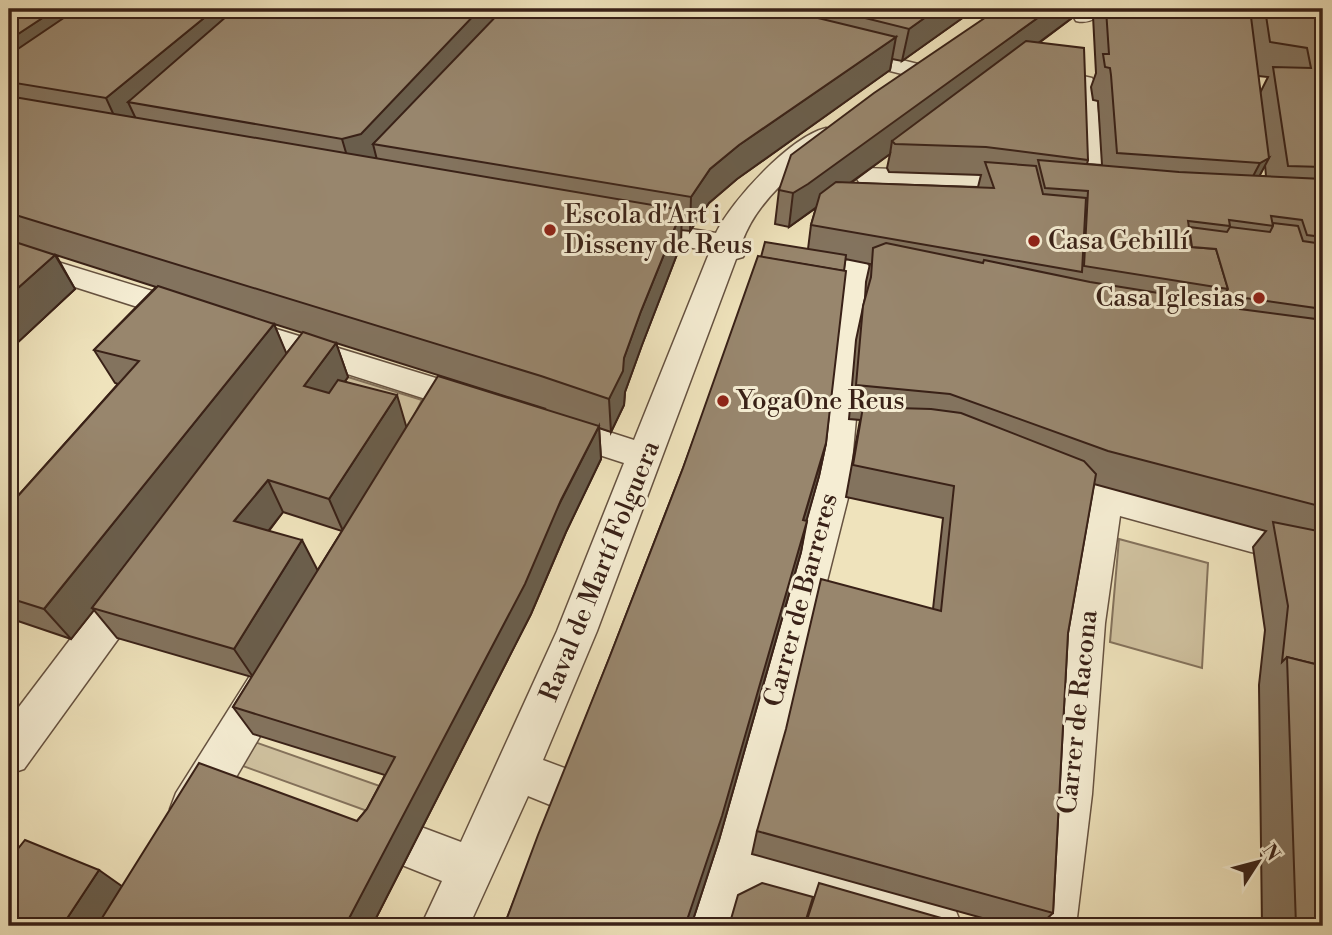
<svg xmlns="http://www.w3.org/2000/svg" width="1332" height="935" font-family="'Libre Bodoni',serif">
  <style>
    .green { fill: #d0c2a0; stroke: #84725c; stroke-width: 2 }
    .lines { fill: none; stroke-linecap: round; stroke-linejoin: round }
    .street-casing { stroke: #665240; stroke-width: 3 }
    .street { fill: #f5edd3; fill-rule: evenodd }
    .wall { fill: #83735e; stroke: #392117; stroke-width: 2; fill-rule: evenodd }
    .shaded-wall { fill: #6a5e4c; stroke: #392117; stroke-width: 2 }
    .building { fill: #98866d; stroke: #392117; stroke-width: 2 }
    .poi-dot { fill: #8f2418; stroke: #f5edd3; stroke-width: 2.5 }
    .labels { text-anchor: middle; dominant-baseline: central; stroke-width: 6; stroke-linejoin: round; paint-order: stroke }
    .poi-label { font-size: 26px; fill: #392117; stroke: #f5edd3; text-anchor: start }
    .street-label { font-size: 26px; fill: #392117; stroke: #f5edd3 }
  </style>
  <rect width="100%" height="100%" fill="#efe3bc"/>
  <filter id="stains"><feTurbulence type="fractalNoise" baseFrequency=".00286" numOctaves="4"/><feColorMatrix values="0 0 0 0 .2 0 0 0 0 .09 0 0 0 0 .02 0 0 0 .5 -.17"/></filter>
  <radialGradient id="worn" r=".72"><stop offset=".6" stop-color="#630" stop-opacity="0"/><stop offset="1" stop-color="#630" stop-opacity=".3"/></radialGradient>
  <g class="green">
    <polygon points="348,377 422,400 407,429 317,419"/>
    <polygon points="1119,539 1208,563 1202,668 1110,642"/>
    <polygon points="246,739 394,791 381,816 232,762"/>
  </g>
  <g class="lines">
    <g class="street-casing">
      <g id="street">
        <path d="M1079,9h25c-7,10 -16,15 -28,12l-3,-5z"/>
        <polygon points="846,46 926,66 930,71 926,76 918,78 838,58 834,53 838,48"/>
        <polygon points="1083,76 1092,78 1095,83 1106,194 1102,200 1092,202 1082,200 1078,194 1071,83 1074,78"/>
        <path d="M826,128l9,3 4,5 -4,5c-37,27 -77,57 -93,101l5,8 -4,7 -7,2 -139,372 -54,129 43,16 6,15 -6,15 -16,7 -42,-17 -59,130h-48l21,-45 -45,-18 -7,-16 7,-16 16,-7 48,18 96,-211 67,-168 -80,-26 -5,-9 5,-9 12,-4 78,25 76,-189 -75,-13 -10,-3 -4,-6 4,-6 10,-3 81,13c16,-33 74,-96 110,-105z"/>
        <path d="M868,168c55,3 115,1 169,14l4,6 -4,6 -10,2 -168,-14 -4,-6 4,-6z"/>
        <polygon points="9,247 488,394 493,403 488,412 476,415 9,266"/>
        <polygon points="855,258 865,261 870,268 849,494 758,854 938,902 955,909 962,926 852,926 745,897 736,926 688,926 708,870 813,494 840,268 845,261"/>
        <path d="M1047,462c91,30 182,55 276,74v30l-72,-14 -131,-36 -15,107 -13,171 -16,132h-48l20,-132 17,-171 21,-118 -51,-19 -6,-10 6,-10z"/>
        <polygon points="133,571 147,575 152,587 147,599 24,769 9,774 9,720 119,575"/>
        <polygon points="268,665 283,671 289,684 283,697 208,825 192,831 176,825 170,809 176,793 253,671"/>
      </g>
    </g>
    <use href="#street" class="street"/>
  </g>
  <g class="wall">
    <path d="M9,9h776l-1,1 4,1v-2h187l-73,52 -10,-2 -2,11 -153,109 -28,24 -19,28 -9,-1v14l-39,101 -17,47 -1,13 -13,27 -12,-4 2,31 -35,73 -35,82 -159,312 -250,-39 235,-66 10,-12 18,-34 -132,-41 -20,-27 19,-30 -135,-39 -23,-28 -23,29 -62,-21v-112l109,-122 -3,-1 -21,-33 62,-63 -100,-32 19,34 -60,56 -6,-1zM274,324l29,9 -17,21zM336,343l210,66 -140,18 -61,-46 3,-4zM283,512l59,19 -25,40 -48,-40z"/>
    <path d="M998,9h86l-45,34 49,117 -1,4 15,1 -4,-64 -5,-1 -2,-13 5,-14 -3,-57 2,-7h228v917h-61l-3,-241 6,-55 -12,-83 13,-16 -172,-47 -26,149 -15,280 -14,13h-28l-259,-72 5,-23 176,-222 10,-91 -97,-21 14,-77 -11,-1 7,-79 9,-42 1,-16 4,-18 -25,-5 -19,184 -7,33 -13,45 -5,31 -82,288 -28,86h-187l106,-270 73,-188 78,-211 47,-8 3,-24 5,-17 -27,19 -14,-3 4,-34zM1258,76l10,1 -8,16zM890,154l-3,14 2,4 92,3 -3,12 -127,-4zM1265,165l1,11h-7z"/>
  </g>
  <g class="shaded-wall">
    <polygon points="56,9 118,9 9,82 9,40"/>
    <polygon points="215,9 264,9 128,102 136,119 121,131 106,98"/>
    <polygon points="480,9 514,9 373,144 377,160 352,173 342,139"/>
    <polygon points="937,9 975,9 902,61 909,29"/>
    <polygon points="1050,9 1084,9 902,144 892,141 890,154 789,227 793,193"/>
    <polygon points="896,37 890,70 737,179 709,203 690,231 691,197 710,169 739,145"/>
    <polygon points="1269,158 1251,192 1242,197 1260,163"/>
    <polygon points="682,210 681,244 642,345 625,392 624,405 611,432 609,399 641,311"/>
    <polygon points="55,255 75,289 15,345 9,335 9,296"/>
    <polygon points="274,324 288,357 92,608 94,610 71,639 44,609"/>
    <polygon points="336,343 348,377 317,419 304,386"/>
    <polygon points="397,395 407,429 343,531 329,499"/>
    <polygon points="599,426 601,459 566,532 531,614 372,926 345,926"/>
    <polygon points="826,443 819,476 798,551 803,520"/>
    <polygon points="268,480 283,512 251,553 234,521"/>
    <polygon points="807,521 801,552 719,840 691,926 685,926"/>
    <polygon points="302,540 318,571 253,677 234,649"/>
    <polygon points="99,870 123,887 98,926 62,926"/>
  </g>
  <g class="building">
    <polygon points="9,9 56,9 9,40"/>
    <polygon points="77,9 215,9 106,98 9,82 9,55"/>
    <polygon points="235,9 480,9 361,134 342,139 128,102"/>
    <polygon points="503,9 781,9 896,37 739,145 710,169 691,197 373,144"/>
    <polygon points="829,9 937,9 909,29"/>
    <polygon points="998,9 1050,9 808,184 793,193 779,190 791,155 874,93"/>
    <polygon points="1106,9 1250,9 1269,158 1260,163 1117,153 1111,75 1110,68 1105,67 1103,54 1109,54"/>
    <polygon points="1265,9 1323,9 1323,167 1288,166 1273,67 1311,68 1307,48 1270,42"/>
    <polygon points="1026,41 1084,48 1088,160 986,147 895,144 892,141"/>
    <polygon points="14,97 682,210 641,311 624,358 623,371 609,399 541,376 9,213 9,98"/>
    <polygon points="1038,160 1179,172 1323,179 1323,237 1307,235 1302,220 1271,216 1273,226 1229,220 1230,226 1188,221 1192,247 1216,249 1228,289 1084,266 1088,191 1045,188"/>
    <polygon points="985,162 1036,166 1043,194 1086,198 1082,272 811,225 820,194 836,182 994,188"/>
    <polygon points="1273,223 1298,226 1303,241 1323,244 1323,309 1224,295 1228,289 1216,249 1192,247 1189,227 1227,232 1230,227 1270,232 1273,226"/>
    <polygon points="9,240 55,255 9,296"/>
    <polygon points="765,242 846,255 844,271 761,257"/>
    <polygon points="886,243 983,263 984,260 1090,282 1239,306 1240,309 1323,320 1323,507 1108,451 950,394 856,385 863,306 871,277 873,248"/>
    <polygon points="758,256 846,271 826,443 803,520 807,521 722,816 685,926 504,926 538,835 610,656 683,468"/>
    <polygon points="158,286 274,324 44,609 9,598 9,506 139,361 94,350"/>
    <polygon points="303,332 336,343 304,386 329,393 338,380 397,395 329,499 268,480 234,521 302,540 234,649 92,608"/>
    <polygon points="438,376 599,426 561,500 525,584 345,926 97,926 199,763 357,821 367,809 395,757 233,707"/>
    <polygon points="863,407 931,409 961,413 1084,461 1096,474 1068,633 1053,913 757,831 786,729 821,579 941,611 954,486 853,465"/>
    <polygon points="1273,522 1323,532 1323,666 1287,657 1282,662 1288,606"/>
    <polygon points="1287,657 1323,666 1323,926 1296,926"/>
    <polygon points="25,840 99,870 62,926 9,926 9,860"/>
    <polygon points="762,883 813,897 804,926 729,926 738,895"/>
    <polygon points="819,883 969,926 805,926"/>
  </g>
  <g class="poi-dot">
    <circle cx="550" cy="230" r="7"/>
    <circle cx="1034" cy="241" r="7"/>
    <circle cx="1259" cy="298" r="7"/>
    <circle cx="723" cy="401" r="7"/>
  </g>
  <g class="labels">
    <g class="poi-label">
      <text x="564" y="215">Escola d'Art i<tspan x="564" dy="30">Disseny de Reus</tspan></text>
      <text x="1048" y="241">Casa Gebillí</text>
      <text x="1245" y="298" text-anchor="end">Casa Iglesias</text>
      <text x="737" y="401">YogaOne Reus</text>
    </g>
    <g class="street-label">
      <text transform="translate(600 571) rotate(-68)">Raval de Martí Folguera</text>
      <text transform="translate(801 600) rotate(-75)">Carrer de Barreres</text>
      <text transform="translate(1078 712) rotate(-84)">Carrer de Racona</text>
    </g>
  </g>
  <rect width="1332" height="935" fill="none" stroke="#efe3bc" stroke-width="35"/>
  <rect x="10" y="10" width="1311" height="914" fill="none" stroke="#392117" stroke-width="3.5"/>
  <rect x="18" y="18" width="1297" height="900" fill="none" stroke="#392117" stroke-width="2"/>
  <g transform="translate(1258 862) rotate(54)" stroke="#f5edd3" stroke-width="5" paint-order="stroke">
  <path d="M0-5L12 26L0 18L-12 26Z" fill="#392117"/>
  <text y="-10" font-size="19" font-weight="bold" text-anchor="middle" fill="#392117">N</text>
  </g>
  <rect width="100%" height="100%" filter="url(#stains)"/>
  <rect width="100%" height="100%" fill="url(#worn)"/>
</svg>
